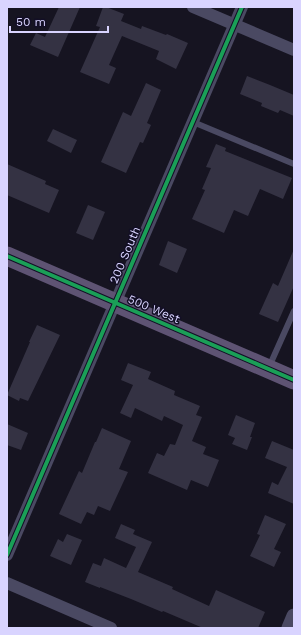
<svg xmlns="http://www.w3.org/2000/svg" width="301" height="635" font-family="'Work Sans',sans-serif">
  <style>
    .building { fill: #343243 }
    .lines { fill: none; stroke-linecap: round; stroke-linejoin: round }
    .service { stroke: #4a4962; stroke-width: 6 }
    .minor { stroke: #4a4962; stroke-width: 12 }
    .tertiary { stroke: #4a4962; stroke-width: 15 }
    .primary { stroke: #5e5373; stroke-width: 19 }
    .cycleway-casing { stroke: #130f26; stroke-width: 6 }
    .cycleway { stroke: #1a9f57; stroke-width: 4 }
    .labels { text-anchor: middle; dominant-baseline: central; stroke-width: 3; stroke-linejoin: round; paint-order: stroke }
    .street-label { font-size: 12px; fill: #d9d4ff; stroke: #130f26 }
  </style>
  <rect width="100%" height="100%" fill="#161421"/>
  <g class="building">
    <polygon points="59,7 80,7 58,57 30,45 36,33 45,37"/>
    <polygon points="103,7 106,7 124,14 121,21 141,29 142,26 166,35 167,34 188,43 176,69 156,59 159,51 122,36 109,65 116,68 109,84 80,72 100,27 96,26"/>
    <polygon points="247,76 270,85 294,95 294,116 280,110 278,113 261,106 262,103 240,94"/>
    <polygon points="146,83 161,90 147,123 151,125 143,143 140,142 126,173 101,162 123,112 131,116"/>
    <polygon points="53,129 77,140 71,153 47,141"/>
    <polygon points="216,144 226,148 225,151 292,178 283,199 260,189 248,216 234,210 224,233 192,219 205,190 202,189 211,168 206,167"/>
    <polygon points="7,164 46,181 45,184 59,190 49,213 7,195"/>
    <polygon points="88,205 105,212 93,240 76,233"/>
    <polygon points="168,241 187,249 177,273 159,265"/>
    <polygon points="294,249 294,286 278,322 259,314 273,283 278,286"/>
    <polygon points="37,325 60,335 28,401 20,398 19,401 7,395 30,342 29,342"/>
    <polygon points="128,363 151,372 148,379 175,391 174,395 200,406 196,415 202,417 192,441 206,447 203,454 219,460 208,487 191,480 187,490 148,473 157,453 164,456 170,444 175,445 183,425 164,416 162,421 135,408 131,418 120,413 133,385 121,380"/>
    <polygon points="236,415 255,423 250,437 252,437 247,450 232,444 235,438 228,435"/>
    <polygon points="7,424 28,433 21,450 7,445"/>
    <polygon points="102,428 131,441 119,469 128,472 110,511 98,506 94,515 87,512 81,524 59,514 79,471 82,473 95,442 96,442"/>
    <polygon points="272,441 294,450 294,504 268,493 272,482 278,485 287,467 265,458"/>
    <polygon points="265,515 286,524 274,549 281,552 274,567 250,556 260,535 257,534"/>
    <polygon points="121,524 135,530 133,534 152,542 138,572 173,587 172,589 209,606 216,590 265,612 258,628 203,628 163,611 162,612 131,599 100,587 100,588 85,582 93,563 101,566 104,558 126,568 136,547 115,538"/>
    <polygon points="67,534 82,540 71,565 50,556 58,539 63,542"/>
  </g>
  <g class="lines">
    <g class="service">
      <polyline points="193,122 294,164"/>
      <polyline points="269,367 294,311"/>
    </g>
    <g class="minor">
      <polyline points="193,7 294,50"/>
      <polyline points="7,555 242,7"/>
      <polyline points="7,583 111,628"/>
    </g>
    <polyline class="tertiary" points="289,628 294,616"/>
    <polyline class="primary" points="7,256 294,380"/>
    <g class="cycleway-casing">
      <g id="cycleway">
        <polyline points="7,256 294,380"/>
        <polyline points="7,555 242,7"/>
      </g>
    </g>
    <use href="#cycleway" class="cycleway"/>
  </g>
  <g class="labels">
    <g class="street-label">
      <text transform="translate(125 255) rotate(-67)">200 South</text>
      <text transform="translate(154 309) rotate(23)">500 West</text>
    </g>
  </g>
  <rect width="301" height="635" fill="none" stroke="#d9d4ff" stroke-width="16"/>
  <path d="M10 26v6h98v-6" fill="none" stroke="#d9d4ff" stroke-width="2"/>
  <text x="16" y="26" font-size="12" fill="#d9d4ff" stroke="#130f26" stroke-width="3" paint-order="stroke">50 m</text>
</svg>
